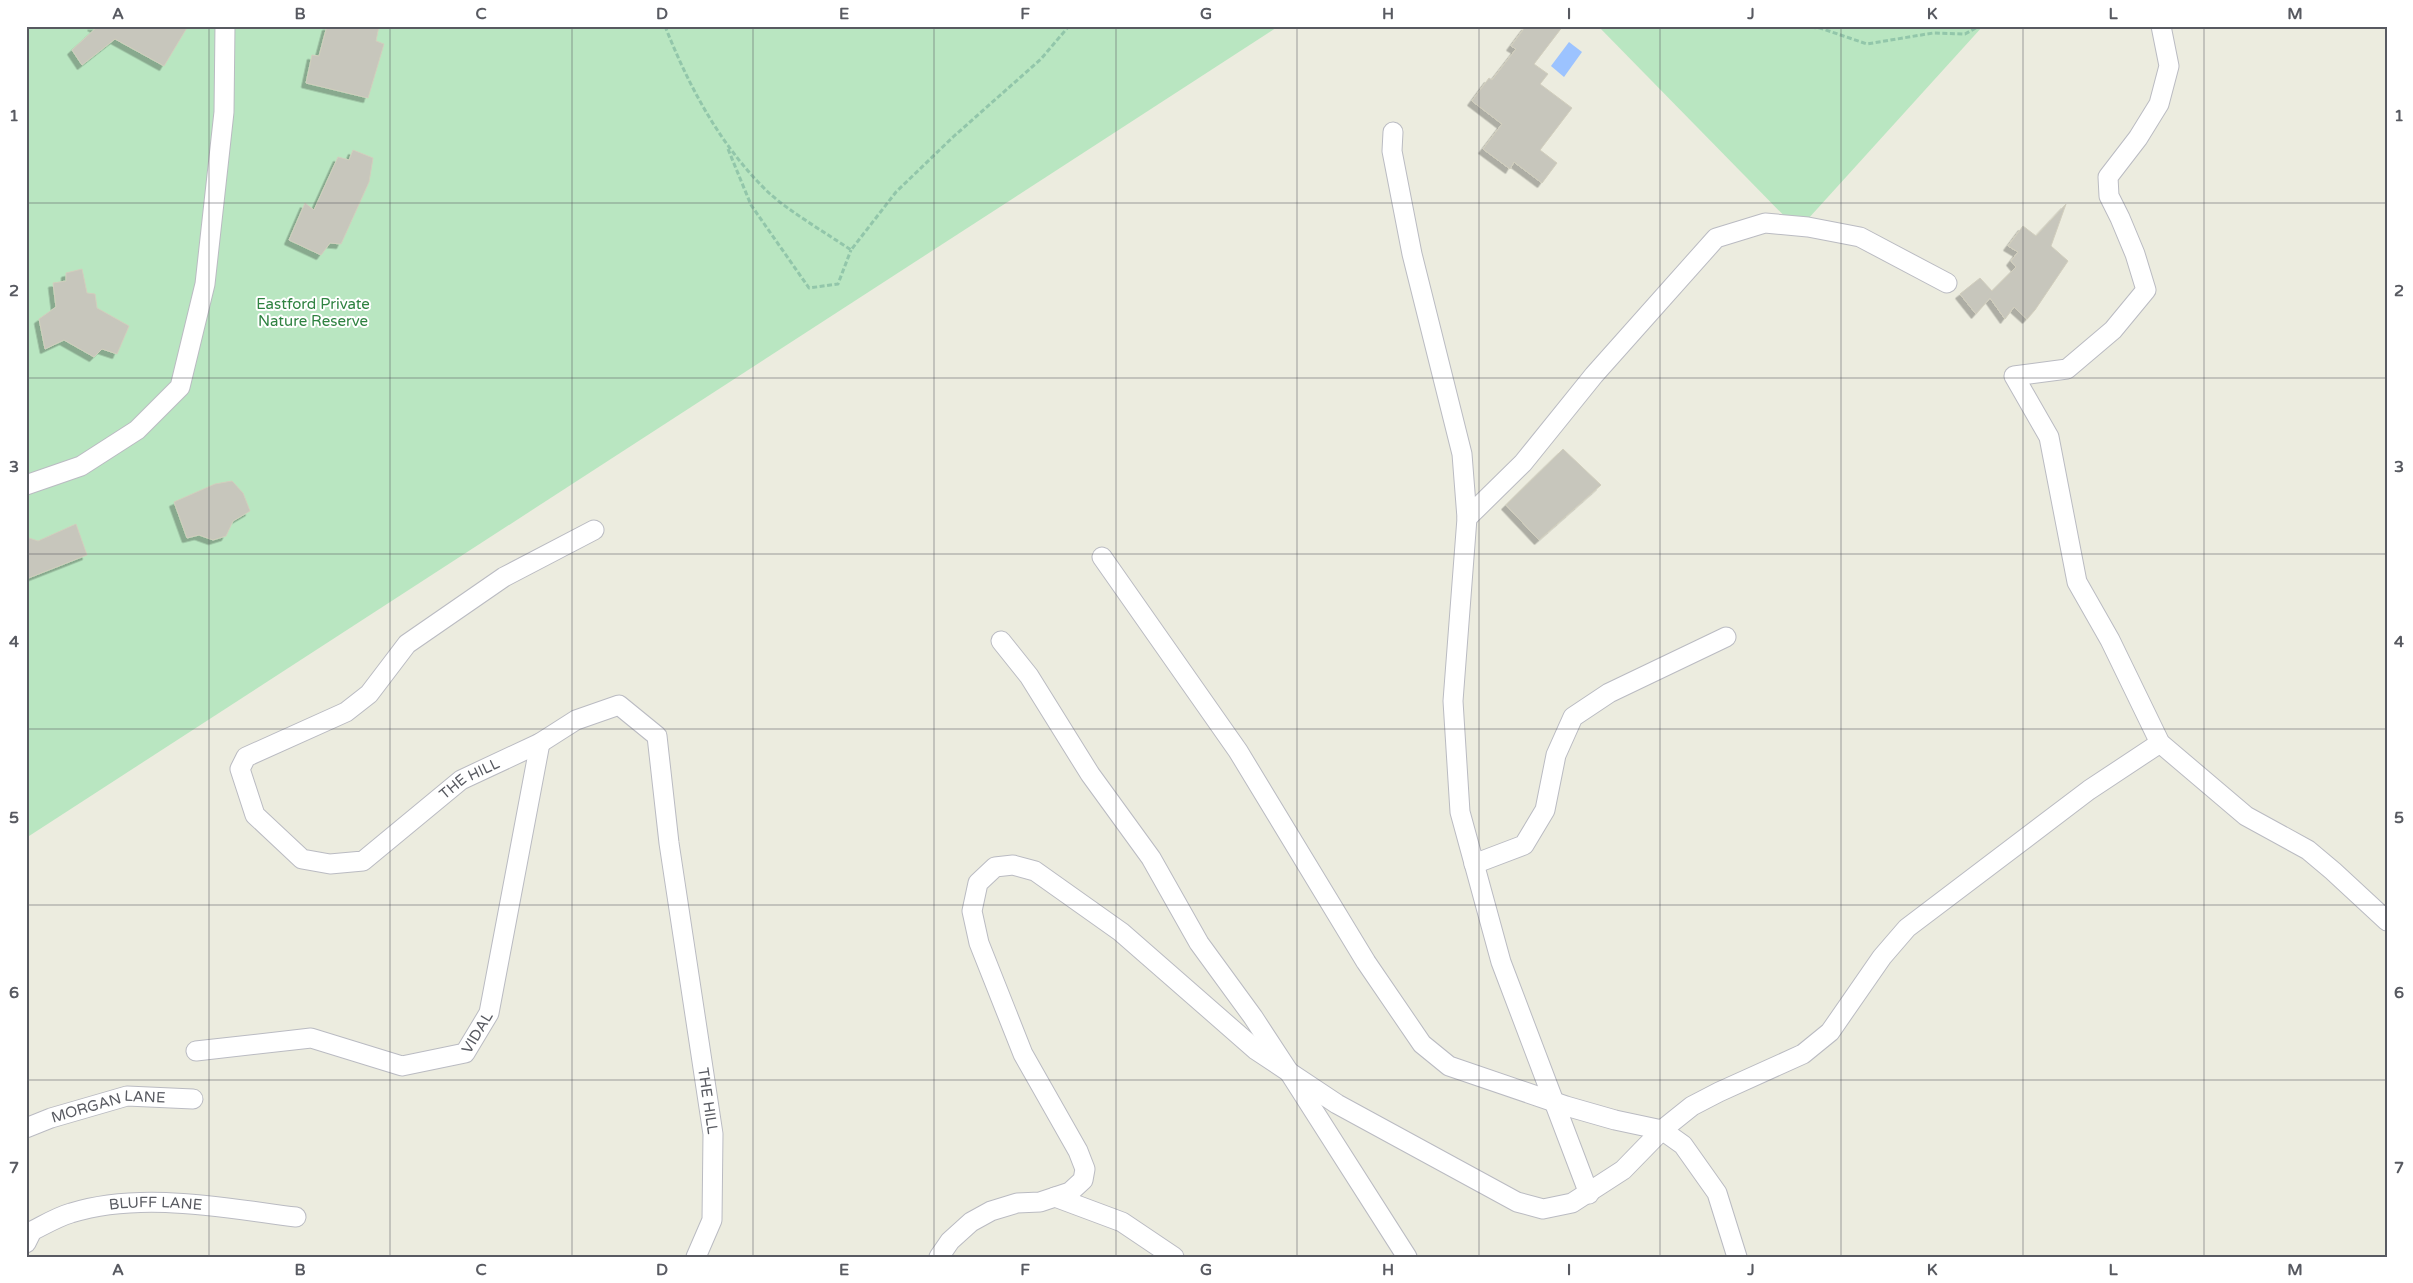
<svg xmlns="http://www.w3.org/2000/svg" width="2413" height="1283" font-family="'Varela Round',sans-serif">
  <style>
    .green { fill: #b9e6c1 }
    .water { fill: #9cc3ff }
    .building { fill: #c7c6bc; stroke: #d1cebd; filter: url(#shadow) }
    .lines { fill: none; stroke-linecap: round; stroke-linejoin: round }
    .minor-casing { stroke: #babbc2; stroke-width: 21 }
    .path { stroke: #92c6aa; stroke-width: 3; stroke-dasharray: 5 2.5; stroke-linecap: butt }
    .minor { stroke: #fff; stroke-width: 19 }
    .grid { fill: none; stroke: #585a61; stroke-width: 1; stroke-opacity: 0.55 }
    .labels { text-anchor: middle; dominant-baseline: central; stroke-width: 4; stroke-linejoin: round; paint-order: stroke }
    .park-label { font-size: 15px; fill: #2f8241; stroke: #fff }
    .street-label { font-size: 15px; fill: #585a61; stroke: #fff }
    .neatline { fill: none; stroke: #585a61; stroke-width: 2 }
    .grid-label { font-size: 16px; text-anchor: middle; font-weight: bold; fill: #585a61 }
  </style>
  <defs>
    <filter id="shadow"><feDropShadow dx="-4.5" dy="4.5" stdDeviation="0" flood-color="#0004"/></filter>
  </defs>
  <rect width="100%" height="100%" fill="#ececdf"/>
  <g class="green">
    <polygon points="26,26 1279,26 26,838"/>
    <polygon points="1598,26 1983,26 1798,230"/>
  </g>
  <polygon class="water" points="1569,42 1582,52 1564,77 1551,66"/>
  <g class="building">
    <polygon points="92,26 188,26 164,66 115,39 82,65 72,50 96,28"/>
    <polygon points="327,26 379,26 376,41 384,44 368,98 306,83 312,55 319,56"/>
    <polygon points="1526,26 1563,26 1534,64 1548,74 1540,84 1572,108 1540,150 1557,163 1542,183 1514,162 1510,169 1483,149 1502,124 1472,101 1489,78 1492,80 1516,49 1511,46"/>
    <polygon points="353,150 373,158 369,182 341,244 330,243 321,255 289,240 305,203 314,210 338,157 349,160"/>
    <polygon points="2066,204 2051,246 2068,261 2035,310 2027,319 2014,307 2005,319 1990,298 1976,314 1960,294 1980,278 1992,291 2016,267 2011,261 2018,252 2008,246 2023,226 2036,236"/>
    <polygon points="82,269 87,293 95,294 97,308 129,326 117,354 102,349 94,357 64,340 45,349 39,319 56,307 53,283 66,281 66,273"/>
    <polygon points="1563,449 1601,485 1539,540 1506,505"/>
    <polygon points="232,481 243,493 250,511 233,521 226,536 213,540 199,535 187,538 174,502 215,484"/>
    <polygon points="76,524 87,555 26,579 26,537 38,541"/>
  </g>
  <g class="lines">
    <g class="minor-casing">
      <g id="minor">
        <polyline points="2161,26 2169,66 2159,104 2138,138 2108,177 2109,196 2120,218 2135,254 2146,290 2113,330 2067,369 2014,376 2049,437 2077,582 2110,640 2160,743 2246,816 2308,850 2333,871 2387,921"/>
        <polyline points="1393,132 1392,151 1412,254 1462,454 1467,518 1453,701 1460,812 1501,962 1589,1194"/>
        <polyline points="26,485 81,466 137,430 180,387 205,284 224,112 225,26"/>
        <polyline points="1467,518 1523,463 1594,375 1716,238 1765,223 1808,227 1860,237 1947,283"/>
        <path id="s1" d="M594,530l-90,47 -97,67 -38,50 -23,18 -100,45 -6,12 15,46 47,44 28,5 33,-3 98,-81 79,-37 36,-23 43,-15 38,31 12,107 44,291 -1,86 -16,37"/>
        <polyline points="1102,557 1238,751 1366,962 1422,1044 1449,1066 1566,1106 1615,1120 1662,1130 1683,1145 1717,1193 1737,1257"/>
        <polyline points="1001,641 1029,676 1090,774 1151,858 1199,943 1253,1017 1289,1072 1407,1257"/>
        <polyline points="1474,864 1524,845 1545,810 1556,755 1573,717 1609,693 1726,637"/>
        <path id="s2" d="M196,1051l115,-13 91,28 63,-13 24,-40 51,-270"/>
        <path id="s3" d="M26,1128l25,-10 76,-22 66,3"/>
        <polyline points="1055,1197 1122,1222 1174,1257"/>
        <path id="s4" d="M26,1243l6,-12c12,-6 25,-14 39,-18 71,-22 153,-5 225,4"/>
        <polyline points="939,1257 950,1241 971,1222 991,1211 1017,1203 1040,1202 1070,1192 1083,1180 1085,1169 1078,1151 1023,1054 979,943 972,911 978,883 995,867 1013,865 1035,871 1121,932 1256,1050 1337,1104 1517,1202 1543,1209 1572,1203 1623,1170 1662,1130 1692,1106 1719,1092 1803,1054 1830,1032 1882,957 1907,928 2089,790 2160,743"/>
      </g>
    </g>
    <g class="path">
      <path d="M665,26c24,61 56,121 104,167 21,19 57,40 82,57l45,-58 57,-55 88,-78 28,-33"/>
      <polyline points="1796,26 1820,28 1867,44 1933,33 1965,34 1979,26"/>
      <polyline points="728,149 751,205 809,288 838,284 851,250"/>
    </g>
    <use href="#minor" class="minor"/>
  </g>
  <path class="grid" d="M209,26v1231M390,26v1231M572,26v1231M753,26v1231M934,26v1231M1116,26v1231M1297,26v1231M1479,26v1231M1660,26v1231M1841,26v1231M2023,26v1231M2204,26v1231M26,203h2361M26,378h2361M26,554h2361M26,729h2361M26,905h2361M26,1080h2361"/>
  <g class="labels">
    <g class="park-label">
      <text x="313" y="304">Eastford Private<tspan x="313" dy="17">Nature Reserve</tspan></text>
    </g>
    <g class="street-label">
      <text stroke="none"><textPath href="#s1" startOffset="744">THE HILL</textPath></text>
      <text stroke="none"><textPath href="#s2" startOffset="299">VIDAL</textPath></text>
      <text stroke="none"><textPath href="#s1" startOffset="1329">THE HILL</textPath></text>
      <text stroke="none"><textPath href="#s3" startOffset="86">MORGAN LANE</textPath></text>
      <text stroke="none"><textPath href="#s4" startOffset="142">BLUFF LANE</textPath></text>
    </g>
  </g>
  <rect width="2413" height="1283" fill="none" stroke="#ffffff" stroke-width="55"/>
  <rect x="28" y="28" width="2358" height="1228" class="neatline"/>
  <g class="grid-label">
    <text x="118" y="19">A</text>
    <text x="300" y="19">B</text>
    <text x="481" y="19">C</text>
    <text x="662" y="19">D</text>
    <text x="844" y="19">E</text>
    <text x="1025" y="19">F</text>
    <text x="1206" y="19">G</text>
    <text x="1388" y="19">H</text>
    <text x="1569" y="19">I</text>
    <text x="1751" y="19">J</text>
    <text x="1932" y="19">K</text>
    <text x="2113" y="19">L</text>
    <text x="2295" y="19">M</text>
    <text x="14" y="121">1</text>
    <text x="2399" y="121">1</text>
    <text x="14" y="296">2</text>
    <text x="2399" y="296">2</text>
    <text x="14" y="472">3</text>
    <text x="2399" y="472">3</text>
    <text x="14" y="647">4</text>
    <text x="2399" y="647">4</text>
    <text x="14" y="823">5</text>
    <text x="2399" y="823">5</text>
    <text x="14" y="998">6</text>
    <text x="2399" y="998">6</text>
    <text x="14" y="1173">7</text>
    <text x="2399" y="1173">7</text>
    <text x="118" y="1275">A</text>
    <text x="300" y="1275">B</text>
    <text x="481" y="1275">C</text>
    <text x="662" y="1275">D</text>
    <text x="844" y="1275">E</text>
    <text x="1025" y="1275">F</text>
    <text x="1206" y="1275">G</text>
    <text x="1388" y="1275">H</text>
    <text x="1569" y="1275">I</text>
    <text x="1751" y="1275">J</text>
    <text x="1932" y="1275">K</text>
    <text x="2113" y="1275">L</text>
    <text x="2295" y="1275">M</text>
  </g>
</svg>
